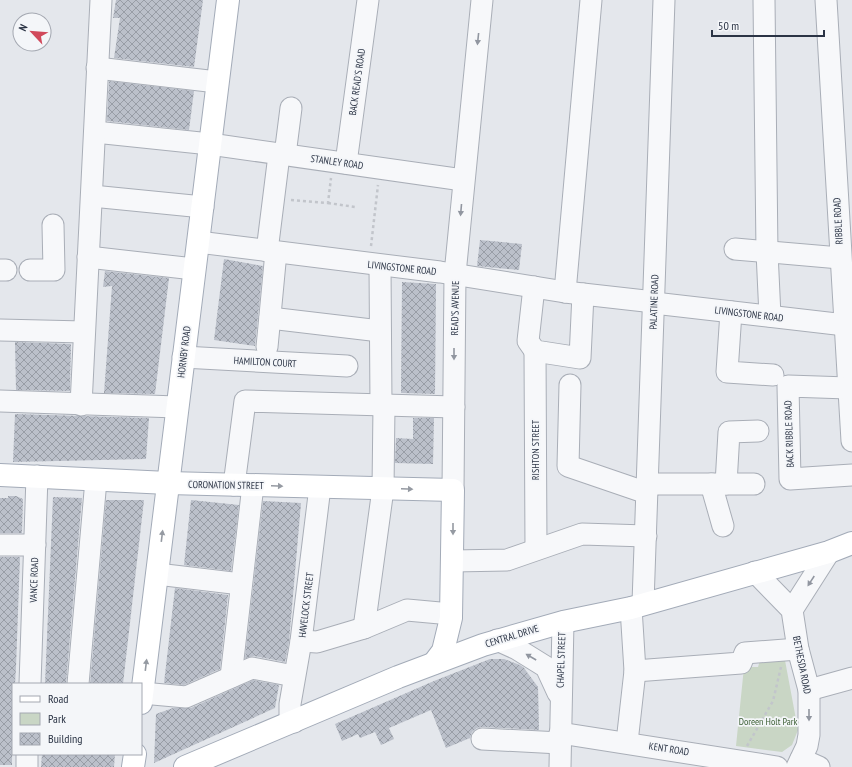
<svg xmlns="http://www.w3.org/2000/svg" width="852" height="767" font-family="'PT Sans Narrow',sans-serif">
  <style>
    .green { fill: #c9d6c5 }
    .building { fill: url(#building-cross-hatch) }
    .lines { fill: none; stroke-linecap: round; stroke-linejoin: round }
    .minor-casing { stroke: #a9aeb7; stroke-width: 23 }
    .major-casing { stroke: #a3abb8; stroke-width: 24 }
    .path { stroke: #c2c5cb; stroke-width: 2.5; stroke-dasharray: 3 3; stroke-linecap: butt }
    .minor { stroke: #f7f8fa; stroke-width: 21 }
    .major { stroke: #fff; stroke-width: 22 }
    .oneway { fill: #9196a0 }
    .oneway2 { fill: #959aa2 }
    .labels { text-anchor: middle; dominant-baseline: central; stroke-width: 3.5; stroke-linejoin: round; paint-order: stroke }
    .street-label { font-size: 10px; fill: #2b3445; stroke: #f4f6f9 }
    .park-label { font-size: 10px; fill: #3f6138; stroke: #f4f6f9 }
  </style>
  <defs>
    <pattern id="building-cross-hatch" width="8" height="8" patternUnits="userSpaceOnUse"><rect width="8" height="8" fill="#bbc0ca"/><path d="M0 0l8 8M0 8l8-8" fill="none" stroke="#989da6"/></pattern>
  </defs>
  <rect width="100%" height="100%" fill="#e4e7ec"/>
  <polygon class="green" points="784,655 798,730 792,745 782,752 736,746 744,667 758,667 761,657"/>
  <g class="building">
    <polygon points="116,0 203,0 194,67 114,58 120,18 113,18"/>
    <polygon points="109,81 194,91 189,130 107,121"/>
    <polygon points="480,240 522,244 519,270 477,266"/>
    <polygon points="224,259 263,266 255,346 214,340"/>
    <polygon points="105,271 169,278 155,394 104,393 112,286 103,287"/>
    <polygon points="402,282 436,284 435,394 401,393"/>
    <polygon points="15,342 71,344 70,391 16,390"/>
    <polygon points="15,414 149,418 146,459 13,462"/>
    <polygon points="413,418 434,418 433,464 395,463 396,438 413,439"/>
    <polygon points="8,496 16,496 23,499 22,533 0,533 0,498 8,498"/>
    <polygon points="53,497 82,498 66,684 45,684"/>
    <polygon points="106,500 144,500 123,684 90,684"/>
    <polygon points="191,500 239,505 231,571 184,565"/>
    <polygon points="263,501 301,503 289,642 285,662 254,656 245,658"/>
    <polygon points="0,557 20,557 16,667 15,684 13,684 12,765 0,765"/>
    <polygon points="175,588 228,595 220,669 184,685 164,683"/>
    <polygon points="490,659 504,659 520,665 524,668 538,687 539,730 482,727 477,728 472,732 470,738 446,748 431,710 389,728 394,739 381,745 375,732 360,738 358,734 342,741 335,724 434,681"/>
    <polygon points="253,680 279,685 275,708 154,763 156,714 173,708 191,708"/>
    <polygon points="42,754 115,754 114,767 41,767"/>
  </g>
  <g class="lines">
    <g class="minor-casing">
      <g id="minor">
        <polyline points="764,0 767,252 770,316"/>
        <polyline points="826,0 852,441"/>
        <polyline points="97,68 217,82"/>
        <polyline points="95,132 210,144 463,180"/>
        <polyline points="285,155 291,108"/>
        <polyline points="346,163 368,0"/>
        <polyline points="92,196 203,207"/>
        <polyline points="198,242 440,272 565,292 654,302"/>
        <polyline points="735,249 840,258"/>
        <polyline points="267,251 279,155"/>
        <polyline points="88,257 194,269"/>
        <polyline points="380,266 381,406"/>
        <polyline points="0,270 6,270"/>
        <polyline points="30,270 54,270 53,225"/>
        <polyline points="534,287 528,341 535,351 580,358 583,294"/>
        <polyline points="565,292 591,0"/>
        <polyline points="654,303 845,325"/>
        <polyline points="731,312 727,372 773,375"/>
        <polyline points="270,318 380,331"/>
        <polyline points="0,330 84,332"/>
        <polyline points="267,347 276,252"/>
        <polyline points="535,351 536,549"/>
        <polyline points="183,357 347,366"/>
        <polyline points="570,385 568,466 647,493"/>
        <polyline points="848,388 788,386 790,479 852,475"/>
        <polyline points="0,401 177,407"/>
        <polyline points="81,405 101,0"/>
        <polyline points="647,484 754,484"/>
        <polyline points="711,484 723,526"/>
        <polyline points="726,484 729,432 758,431"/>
        <polyline points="234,485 245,401 454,407"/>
        <polyline points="453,490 455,274 482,0"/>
        <polyline points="0,545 35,545"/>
        <polyline points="453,561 507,560 582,534 646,536"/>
        <polyline points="755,572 792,610 798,649 809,690 809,735 807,746 797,767"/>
        <polyline points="157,574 241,584"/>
        <polyline points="643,603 664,0"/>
        <polyline points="792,610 829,552"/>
        <polyline points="364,628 383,489 384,406"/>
        <polyline points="497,640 517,649 546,667 558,693"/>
        <polyline points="301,641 317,642 364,628 407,610 451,614"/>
        <polyline points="635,671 741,663 745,653 798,649"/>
        <polyline points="231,677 253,485"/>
        <polyline points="30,684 37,476"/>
        <polyline points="78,684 96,480"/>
        <polyline points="809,690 852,678"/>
        <polyline points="142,693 186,697 252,668 294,676"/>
        <polyline points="294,722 290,714 290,704 301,641 320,487"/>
        <polyline points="560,733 777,767"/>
        <polyline points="482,739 560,743"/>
        <polyline points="627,742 635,671 631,608"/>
        <polyline points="801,759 819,767"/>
        <polyline points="27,767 27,754"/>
        <polyline points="560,767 563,622"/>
      </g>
    </g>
    <g class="major-casing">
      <g id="major">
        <polyline points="0,475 168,483 453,490 451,618 443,651 434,663"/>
        <polyline points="141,703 228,0"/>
        <polyline points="133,767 135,754"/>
        <polyline points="185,767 398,677 483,645 563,622 631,608 829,552 852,543"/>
      </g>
    </g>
    <g class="path">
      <polyline points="291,200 328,203 331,178"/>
      <polyline points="328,203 355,207"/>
      <polyline points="371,246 378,185"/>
      <polyline points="747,746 773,701 781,667"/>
    </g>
    <use href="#minor" class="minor"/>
    <use href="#major" class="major"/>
  </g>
  <defs><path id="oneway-solid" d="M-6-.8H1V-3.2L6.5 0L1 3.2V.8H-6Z"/></defs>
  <g class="oneway">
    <use href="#oneway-solid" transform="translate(478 39) rotate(96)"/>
    <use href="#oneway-solid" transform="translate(461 210) rotate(95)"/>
    <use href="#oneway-solid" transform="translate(454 354) rotate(90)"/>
    <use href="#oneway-solid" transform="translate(811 581) rotate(123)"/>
    <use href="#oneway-solid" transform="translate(531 657) rotate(-150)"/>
    <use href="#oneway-solid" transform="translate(809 715) rotate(90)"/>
  </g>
  <g class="oneway2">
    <use href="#oneway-solid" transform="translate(277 486) rotate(2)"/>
    <use href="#oneway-solid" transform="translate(407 489) rotate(2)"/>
    <use href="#oneway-solid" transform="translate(453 529) rotate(90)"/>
    <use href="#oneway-solid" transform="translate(162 536) rotate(-83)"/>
    <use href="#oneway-solid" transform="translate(146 665) rotate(-83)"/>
  </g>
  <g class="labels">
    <g class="street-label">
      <text transform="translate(357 82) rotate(-82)">BACK READ'S ROAD</text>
      <text transform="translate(337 162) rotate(8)">STANLEY ROAD</text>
      <text transform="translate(838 221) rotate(-93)">RIBBLE ROAD</text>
      <text transform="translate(402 268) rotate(6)">LIVINGSTONE ROAD</text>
      <text transform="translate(654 302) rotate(-88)">PALATINE ROAD</text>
      <text transform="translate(455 308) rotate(-89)">READ'S AVENUE</text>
      <text transform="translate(749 314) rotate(7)">LIVINGSTONE ROAD</text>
      <text transform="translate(184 352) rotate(-83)">HORNBY ROAD</text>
      <text transform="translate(265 362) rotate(3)">HAMILTON COURT</text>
      <text transform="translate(789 434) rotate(-92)">BACK RIBBLE ROAD</text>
      <text transform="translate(535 450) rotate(-90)">RISHTON STREET</text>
      <text transform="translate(226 485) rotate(1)">CORONATION STREET</text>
      <text transform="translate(34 580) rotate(-88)">VANCE ROAD</text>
      <text transform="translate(306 605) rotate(-83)">HAVELOCK STREET</text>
      <text transform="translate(512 636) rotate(-17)">CENTRAL DRIVE</text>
      <text transform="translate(561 660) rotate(-88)">CHAPEL STREET</text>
      <text transform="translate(802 665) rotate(79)">BETHESDA ROAD</text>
      <text transform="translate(669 749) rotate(9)">KENT ROAD</text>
    </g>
    <g class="park-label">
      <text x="768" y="721">Doreen Holt Park</text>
    </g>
  </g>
  <rect x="12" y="683" width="130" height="72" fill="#f4f6f9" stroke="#a4a8b1"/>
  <rect x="20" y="696" width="20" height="6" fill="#ffffff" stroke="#a4a8b1"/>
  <text x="48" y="703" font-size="12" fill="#2b3445">Road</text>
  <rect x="20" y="713" width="20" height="12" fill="#c9d6c5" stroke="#a4a8b1"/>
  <text x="48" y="723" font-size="12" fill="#2b3445">Park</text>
  <rect x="20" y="733" width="20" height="12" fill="url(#building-cross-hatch)" stroke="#a4a8b1"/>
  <text x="48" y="743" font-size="12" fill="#2b3445">Building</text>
  <g transform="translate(32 32) rotate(296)"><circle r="19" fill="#f4f6f9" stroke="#a4a8b1"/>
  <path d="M0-3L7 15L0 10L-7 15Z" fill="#d1495b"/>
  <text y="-6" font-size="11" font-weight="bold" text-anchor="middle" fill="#2b3445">N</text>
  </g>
  <path d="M712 30v6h112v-6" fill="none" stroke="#2b3445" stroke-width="2"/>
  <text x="718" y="30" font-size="12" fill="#2b3445" stroke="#f4f6f9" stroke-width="3" paint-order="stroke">50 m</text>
</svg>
